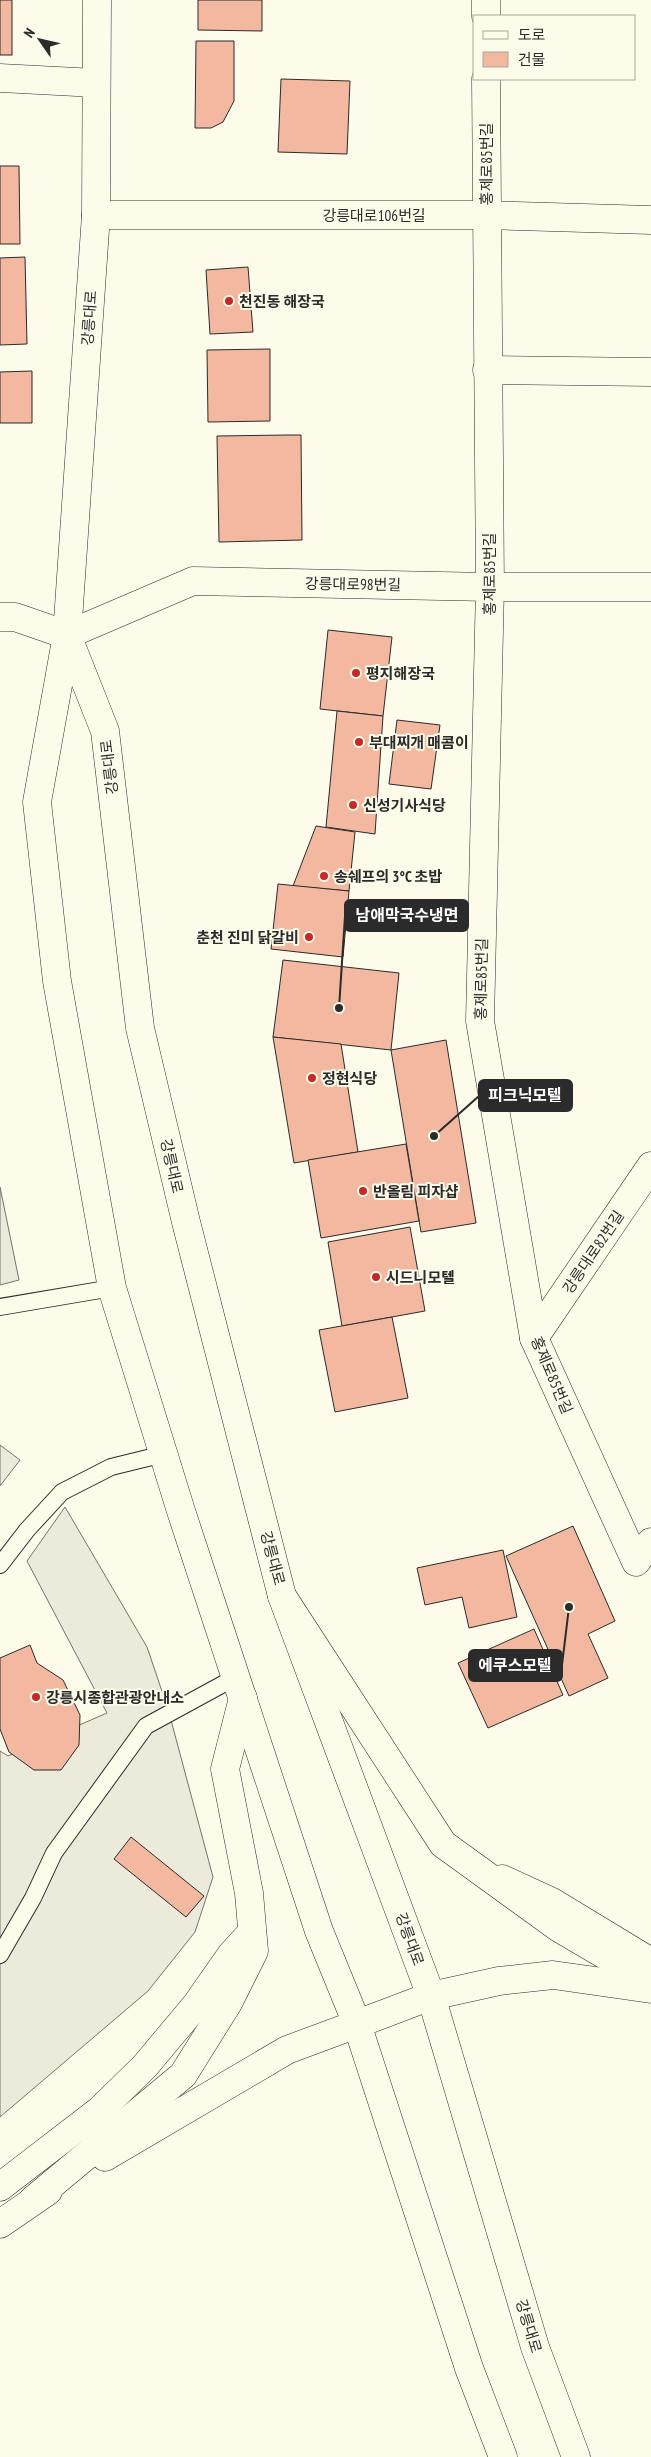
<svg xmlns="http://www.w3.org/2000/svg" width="651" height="2457" font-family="'PT Sans Narrow','Noto Sans KR',sans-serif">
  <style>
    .parking { fill: #eceadb; stroke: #74746e }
    .building { fill: #f2b8a0; stroke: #2b2b2b }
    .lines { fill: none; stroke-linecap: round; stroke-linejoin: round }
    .lane-casing { stroke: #2b2b2b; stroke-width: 18 }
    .street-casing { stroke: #2b2b2b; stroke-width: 29 }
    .secondary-casing { stroke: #2b2b2b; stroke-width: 29 }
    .primary-casing { stroke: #2b2b2b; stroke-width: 29 }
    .lane { stroke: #fdfbea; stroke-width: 16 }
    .street { stroke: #fdfbea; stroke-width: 28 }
    .secondary { stroke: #fdfbea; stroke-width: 28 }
    .primary { stroke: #fdfbea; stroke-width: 28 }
    .poi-dot { fill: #c62828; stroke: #fdfbea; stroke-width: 2 }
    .labels { text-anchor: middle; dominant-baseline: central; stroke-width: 4; stroke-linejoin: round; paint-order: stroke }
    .street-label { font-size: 15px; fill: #2b2b2b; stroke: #fdfbea }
    .poi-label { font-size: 15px; font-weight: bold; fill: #2b2b2b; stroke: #fdfbea; text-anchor: start }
    .leader { fill: none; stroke: #2b2b2b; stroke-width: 2 }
    .callout-dot { fill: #2b2b2b; stroke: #fdfbea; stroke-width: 2 }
    .callout { fill: #2b2b2b; stroke: #2b2b2b; stroke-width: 2 }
    .callout-label { font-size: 16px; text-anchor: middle; font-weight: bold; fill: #fff }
  </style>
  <rect width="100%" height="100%" fill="#fdfbea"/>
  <g class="parking">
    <polygon points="0,1187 19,1280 0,1285"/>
    <polygon points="0,1445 20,1460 0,1486"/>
    <polygon points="65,1507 147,1647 168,1709 213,1877 195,1932 148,1991 0,2117 0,1751 8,1756 107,1713 27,1561"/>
  </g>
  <g class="building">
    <rect x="0" y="0" width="12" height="55"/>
    <polygon points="198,0 262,0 262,31 198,30"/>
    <polygon points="196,41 234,41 234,101 223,122 211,128 195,128"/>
    <polygon points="281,79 350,81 347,154 278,152"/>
    <polygon points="0,166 19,166 20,244 0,244"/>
    <polygon points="25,257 27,344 0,345 0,258"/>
    <polygon points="248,267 253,332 210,334 206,270"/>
    <polygon points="270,349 270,421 208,422 207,350"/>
    <polygon points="32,371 32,423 0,423 0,372"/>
    <polygon points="288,435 301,435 302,540 219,542 217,436"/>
    <polygon points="328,630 392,637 383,716 320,709"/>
    <polygon points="337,711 383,716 375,834 326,827"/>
    <polygon points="397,720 440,725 431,789 389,784"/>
    <polygon points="316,826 355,832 349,891 293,886"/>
    <polygon points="278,884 349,891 343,957 271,949"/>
    <polygon points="283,960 399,973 391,1050 273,1037"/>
    <polygon points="273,1037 341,1044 358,1152 294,1163"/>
    <polygon points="446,1040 476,1223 421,1232 391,1050"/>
    <polygon points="406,1144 419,1221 321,1238 308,1160"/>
    <polygon points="410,1227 425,1311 342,1326 328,1242"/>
    <polygon points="392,1317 408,1398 335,1412 319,1330"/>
    <polygon points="573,1526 615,1621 588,1634 608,1678 569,1696 506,1556"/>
    <polygon points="503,1550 517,1617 469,1628 462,1597 425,1605 417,1568"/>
    <polygon points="534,1629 563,1695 488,1728 458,1663"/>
    <polygon points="30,1645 37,1663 63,1680 80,1715 79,1745 61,1770 34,1770 9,1752 0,1729 0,1658"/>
    <polygon points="131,1837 204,1896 186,1917 114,1859"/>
  </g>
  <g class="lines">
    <g class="lane-casing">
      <g id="lane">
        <polyline points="0,1307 112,1288"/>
        <polyline points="0,1565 27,1530 62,1492 111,1467 164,1454"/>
        <polyline points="0,1955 33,1898 54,1853 146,1726 236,1677"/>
      </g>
    </g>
    <g class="street-casing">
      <g id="street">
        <polyline points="486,0 486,16"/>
        <polyline points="0,78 96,83"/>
        <polyline points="486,79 490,587 480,1021 534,1338 636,1562 651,1542"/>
        <polyline points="96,215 487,215 651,220"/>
        <polyline points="487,370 651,372"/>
        <polyline points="67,635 193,581 490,587 651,587"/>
        <polyline points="534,1338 651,1166"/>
        <polyline points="502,1879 552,1902 651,1962"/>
      </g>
    </g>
    <g class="secondary-casing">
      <g id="secondary">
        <polyline points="97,0 96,215 67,635 37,802 57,981 112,1288 181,1511 319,1931 357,2024 469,2368 503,2457"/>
        <polyline points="0,617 15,617 67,635"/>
        <polyline points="67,635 105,731 140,1028 186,1222 282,1596 431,1996 535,2347 576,2457"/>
        <polyline points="357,2024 431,1996"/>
        <polyline points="0,2187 100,2110 145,2066 196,2005 231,1955 252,1932"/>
      </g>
    </g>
    <g class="primary-casing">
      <g id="primary">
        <polyline points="282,1596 443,1844 559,1928 651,1982"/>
        <polyline points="431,1996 499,1981 553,1975 651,1989"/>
        <polyline points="105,2157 287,2050 357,2024"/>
        <polyline points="33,2200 183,2075 228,2003 254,1951 249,1893 225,1769 243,1698"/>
        <polyline points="0,2224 48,2191"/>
      </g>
    </g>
    <use href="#lane" class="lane"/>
    <use href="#street" class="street"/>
    <use href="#secondary" class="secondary"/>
    <use href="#primary" class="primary"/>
  </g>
  <g class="poi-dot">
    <circle cx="229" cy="301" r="5"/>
    <circle cx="356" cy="673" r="5"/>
    <circle cx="359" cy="742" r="5"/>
    <circle cx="353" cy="805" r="5"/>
    <circle cx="324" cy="876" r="5"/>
    <circle cx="309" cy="937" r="5"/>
    <circle cx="312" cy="1078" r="5"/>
    <circle cx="363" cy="1191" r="5"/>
    <circle cx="376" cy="1277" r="5"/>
    <circle cx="36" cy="1697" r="5"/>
  </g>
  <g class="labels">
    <g class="street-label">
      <text transform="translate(486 164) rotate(-90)">홍제로85번길</text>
      <text x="374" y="215">강릉대로106번길</text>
      <text transform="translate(89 318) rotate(-86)">강릉대로</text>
      <text transform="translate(489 574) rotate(-90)">홍제로85번길</text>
      <text transform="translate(353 584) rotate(1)">강릉대로98번길</text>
      <text transform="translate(109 767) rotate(-97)">강릉대로</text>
      <text transform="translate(481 979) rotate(-89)">홍제로85번길</text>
      <text transform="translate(172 1166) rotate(77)">강릉대로</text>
      <text transform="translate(593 1252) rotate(-56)">강릉대로82번길</text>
      <text transform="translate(552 1375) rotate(67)">홍제로85번길</text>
      <text transform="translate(273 1558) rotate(75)">강릉대로</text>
      <text transform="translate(410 1939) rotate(70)">강릉대로</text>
      <text transform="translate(529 2326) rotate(73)">강릉대로</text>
    </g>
    <g class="poi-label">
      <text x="239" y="301">천진동 해장국</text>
      <text x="366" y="673">평지해장국</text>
      <text x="369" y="742">부대찌개 매콤이</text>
      <text x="363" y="805">신성기사식당</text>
      <text x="334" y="876">송쉐프의 3°C 초밥</text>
      <text x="299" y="937" text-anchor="end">춘천 진미 닭갈비</text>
      <text x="322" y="1078">정현식당</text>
      <text x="373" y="1191">반올림 피자샵</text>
      <text x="386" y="1277">시드니모텔</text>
      <text x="46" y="1697">강릉시종합관광안내소</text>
    </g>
  </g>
  <path class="leader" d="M339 1008L345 916M434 1136L479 1096M569 1607L562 1665"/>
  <g class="callout-dot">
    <circle cx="339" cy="1008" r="5"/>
    <circle cx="434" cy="1136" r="5"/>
    <circle cx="569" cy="1607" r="5"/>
  </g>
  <g class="callout">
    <rect x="345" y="900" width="123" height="31" rx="5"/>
    <rect x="479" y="1080" width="93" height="31" rx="5"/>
    <rect x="469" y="1650" width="93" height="31" rx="5"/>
  </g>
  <g class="callout-label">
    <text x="407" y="921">남애막국수냉면</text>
    <text x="525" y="1101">피크닉모텔</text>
    <text x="515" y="1671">에쿠스모텔</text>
  </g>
  <rect x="473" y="15" width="162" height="65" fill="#fdfbea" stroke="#a9a89e"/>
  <rect x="483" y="31" width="25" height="8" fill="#fdfbea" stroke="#a9a89e"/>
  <text x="518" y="40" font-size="15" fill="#2b2b2b">도로</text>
  <rect x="483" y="52" width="25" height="15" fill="#f2b8a0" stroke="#a9a89e"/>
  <text x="518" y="65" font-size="15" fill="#2b2b2b">건물</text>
  <g transform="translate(40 40) rotate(304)" stroke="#fdfbea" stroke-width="4" paint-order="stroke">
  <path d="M0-4L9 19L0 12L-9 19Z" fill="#2b2b2b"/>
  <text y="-8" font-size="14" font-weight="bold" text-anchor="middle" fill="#2b2b2b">N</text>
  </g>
</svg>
